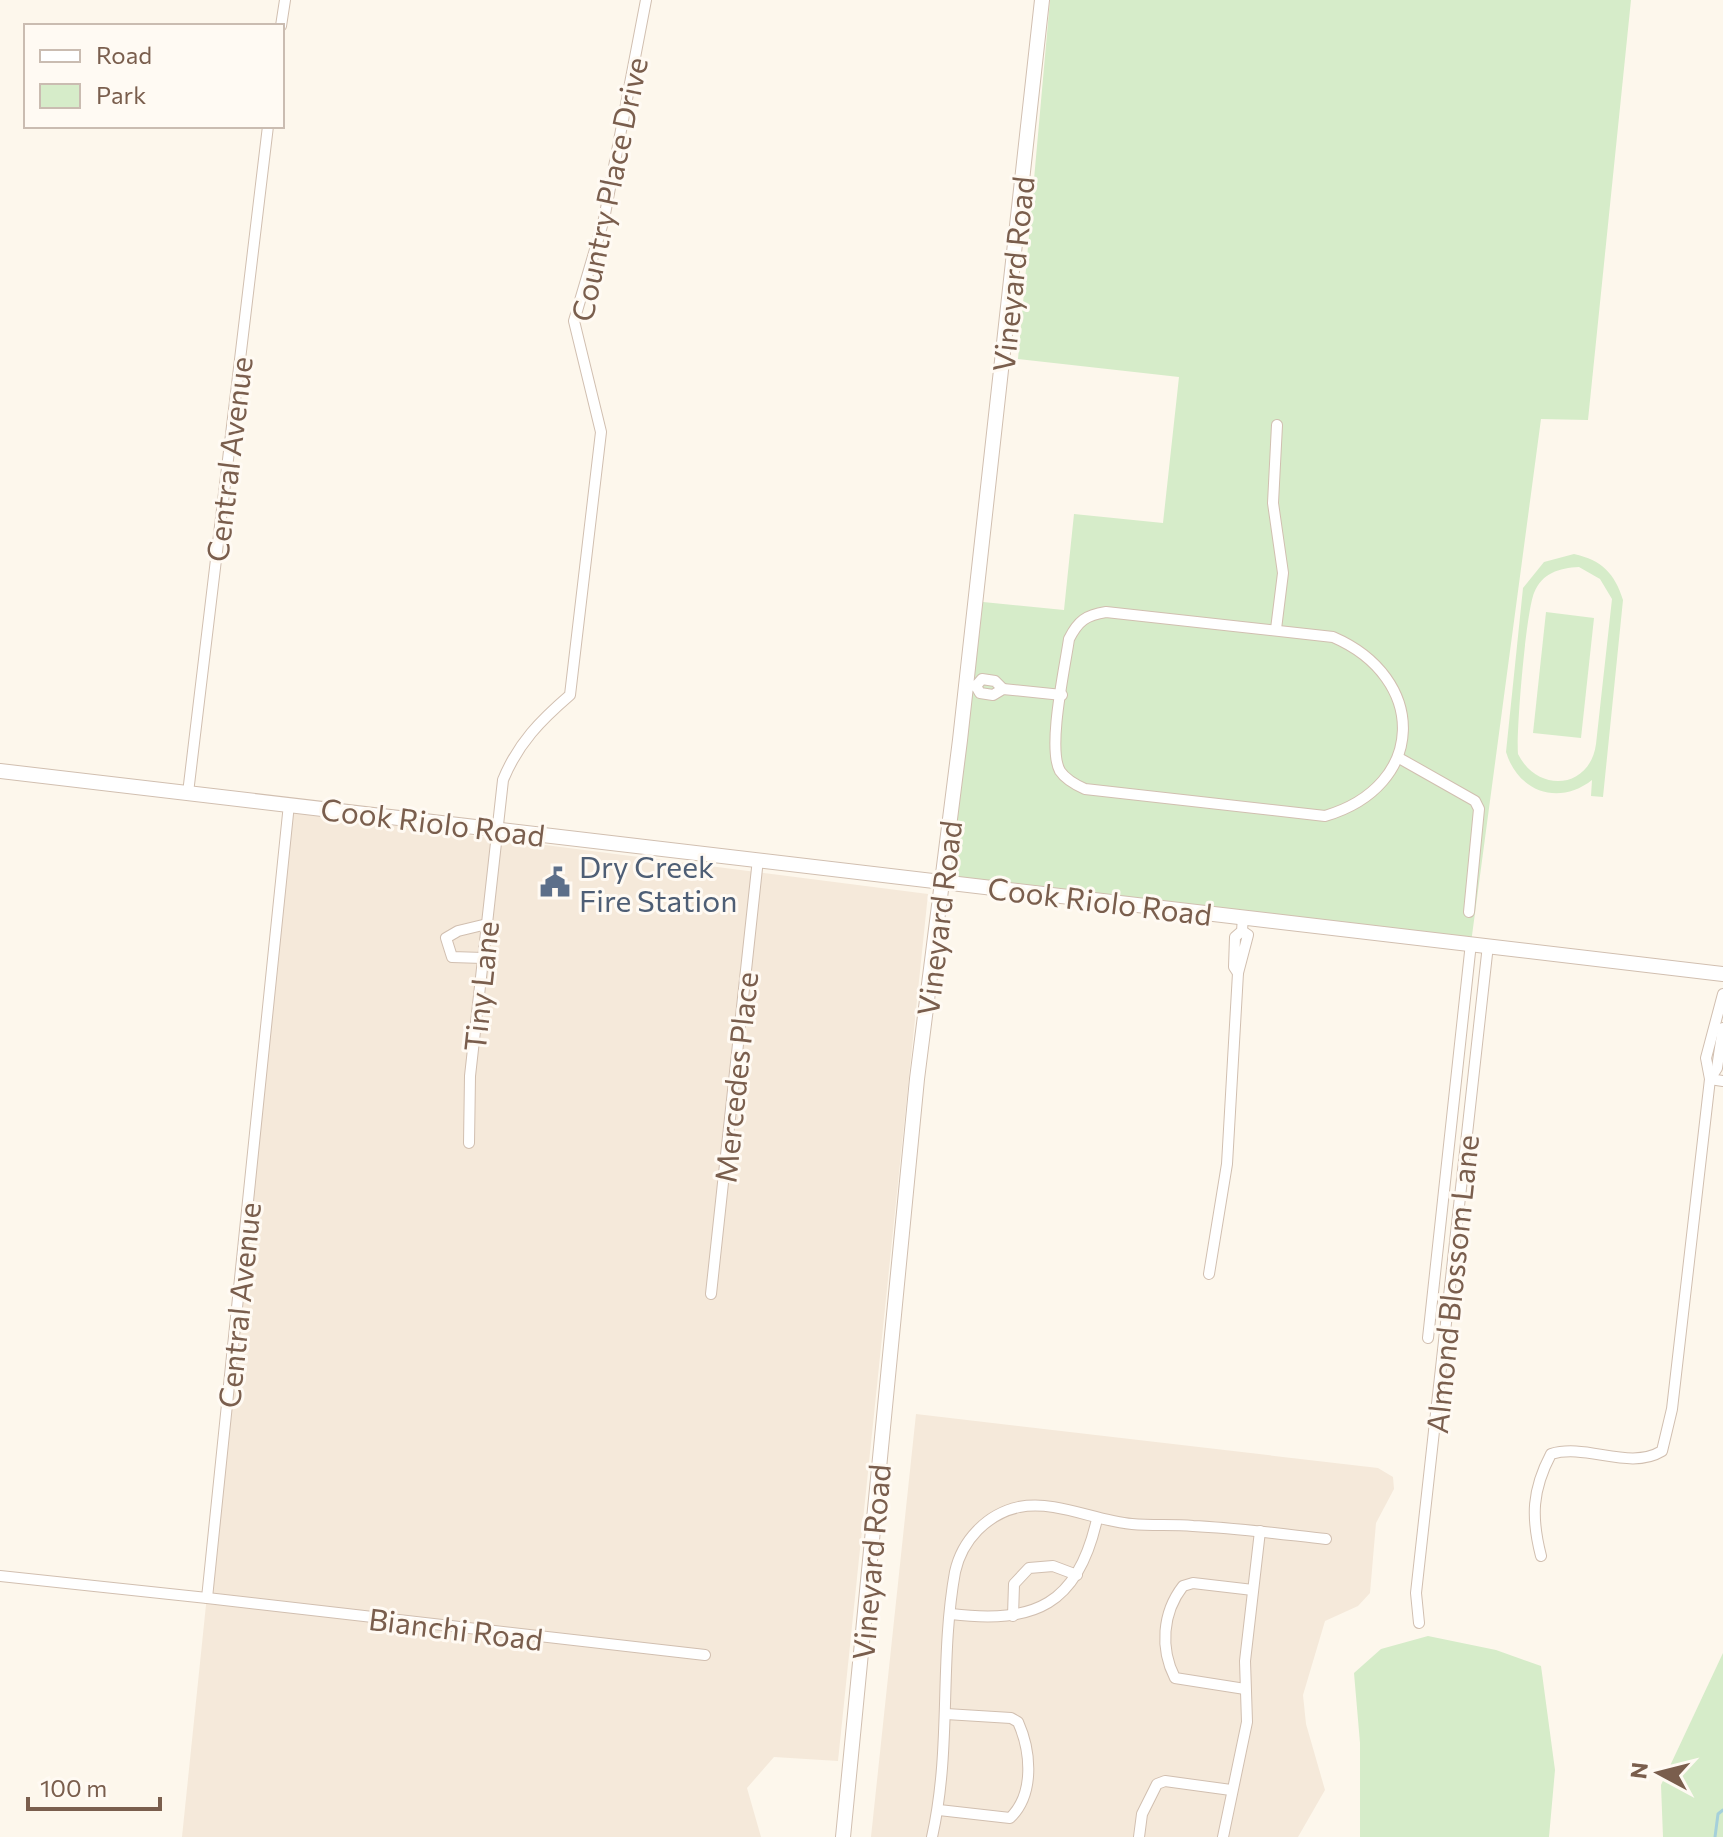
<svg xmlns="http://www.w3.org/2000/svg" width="1723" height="1837" font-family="Commissioner,sans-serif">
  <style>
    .residential { fill: #f5e9da }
    .green { fill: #d6ecc9; fill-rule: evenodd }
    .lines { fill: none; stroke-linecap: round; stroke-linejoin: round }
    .stream { stroke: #a5d0da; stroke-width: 3 }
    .minor-casing { stroke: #d1bfb0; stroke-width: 12 }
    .tertiary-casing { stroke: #d1bfb0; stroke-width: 16 }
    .minor { stroke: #fff; stroke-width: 10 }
    .tertiary { stroke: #fff; stroke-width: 14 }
    .labels { text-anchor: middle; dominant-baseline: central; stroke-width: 6; stroke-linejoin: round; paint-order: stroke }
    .street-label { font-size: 30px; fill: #7a5e4d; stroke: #fffaf3 }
    .service-label { font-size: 30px; fill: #4e5e75; stroke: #fffaf3; text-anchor: start }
  </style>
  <rect width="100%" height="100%" fill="#fdf7ec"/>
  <g class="residential">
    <polygon points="288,812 928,894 838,1761 774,1757 747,1788 761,1837 182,1837"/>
    <polygon points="916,1414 1378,1468 1393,1477 1394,1489 1376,1523 1370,1593 1358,1606 1325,1621 1303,1695 1306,1724 1325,1790 1298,1837 871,1837"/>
  </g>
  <g class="green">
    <polygon points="1050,0 1631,0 1588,420 1541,419 1471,943 950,882 983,602 1064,610 1074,514 1163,523 1179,377 1018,359"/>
    <path d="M1574,554c28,6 41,20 49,46l-20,197 -12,-1 1,-16c-33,26 -74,12 -86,-28l17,-164 21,-26zM1579,567l21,12 12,20 -16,145c-6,45 -58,50 -78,10 -2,-23 8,-141 16,-161 8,-20 25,-25 45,-26z"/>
    <polygon points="1546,612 1594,618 1581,738 1533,733"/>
    <polygon points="1428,1636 1496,1650 1541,1666 1555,1770 1549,1837 1360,1837 1360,1743 1354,1673 1381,1649"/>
    <polygon points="1723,1653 1723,1837 1663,1837 1661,1785"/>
  </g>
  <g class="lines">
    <polyline class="stream" points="1715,1837 1718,1814 1723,1810"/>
    <g class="minor-casing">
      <g id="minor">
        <polyline points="281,26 285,0"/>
        <path d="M1106,612l227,25c95,41 94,149 -8,179l-240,-27c-9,-4 -19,-9 -25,-18 -13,-23 5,-104 9,-132 9,-18 17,-24 37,-27z"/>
        <polyline points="1276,629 1283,573 1273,503 1277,425"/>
        <polyline points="967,685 976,686 980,693 993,695 1003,689 1062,695"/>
        <polyline points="976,686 982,679 995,681 1003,689"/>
        <polyline points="1399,758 1475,801 1479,809 1469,912"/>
        <polyline points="188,793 268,126"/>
        <polyline points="1242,931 1248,935 1238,973 1234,967 1235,937 1242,931 1243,917"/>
        <polyline points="483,958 452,957 446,938 458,931 487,924"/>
        <polyline points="1710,1079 1717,1068 1723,1028"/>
        <polyline points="1710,1079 1723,1081"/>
        <path d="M469,1143l1,-67 33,-296c15,-37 38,-60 67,-85l31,-263 -27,-111 30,-102 42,-219"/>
        <polyline points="1209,1274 1227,1164 1238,973"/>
        <polyline points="711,1294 758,859"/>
        <polyline points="1428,1338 1471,943"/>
        <path d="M1541,1556c-10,-39 -9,-66 10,-102 36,-11 78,17 111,-3l10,-42 38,-330 -4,-21 17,-64"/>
        <polyline points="0,1576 207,1598 289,804"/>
        <polyline points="207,1598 705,1655"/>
        <path d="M951,1614c84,10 127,-9 146,-95"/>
        <polyline points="1013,1616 1014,1584 1029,1568 1053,1566 1077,1575"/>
        <polyline points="1419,1623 1416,1593 1488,945"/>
        <path d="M1245,1689l-70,-11c-15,-29 -13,-65 8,-92l10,-3 60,7"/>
        <path d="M939,1810l71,8c25,-24 21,-67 8,-96l-7,-4 -65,-4"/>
        <path d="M932,1837c20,-89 7,-176 23,-265 7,-32 32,-58 64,-65 38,-7 76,14 113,17 21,2 41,0 61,2 44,2 88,8 133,13"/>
        <polyline points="1139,1837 1142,1814 1157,1784 1165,1781 1231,1790"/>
        <polyline points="1223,1837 1247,1722 1245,1661 1260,1531"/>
      </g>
    </g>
    <g class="tertiary-casing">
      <g id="tertiary">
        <polyline points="0,771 1723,974"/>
        <polyline points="843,1837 917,1079 960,740 1042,0"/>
      </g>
    </g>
    <use href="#minor" class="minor"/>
    <use href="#tertiary" class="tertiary"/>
  </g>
  <defs>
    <g id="civic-bare" transform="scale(2.4)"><path d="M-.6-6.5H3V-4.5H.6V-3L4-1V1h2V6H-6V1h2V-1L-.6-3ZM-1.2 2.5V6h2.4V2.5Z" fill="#5c6f8a" stroke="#fffaf3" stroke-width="2.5" paint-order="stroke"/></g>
  </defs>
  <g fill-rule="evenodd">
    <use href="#civic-bare" x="555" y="882"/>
  </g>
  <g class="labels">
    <g class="street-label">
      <text transform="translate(608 189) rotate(-78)">Country Place Drive</text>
      <text transform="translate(1012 274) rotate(-84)">Vineyard Road</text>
      <text transform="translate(228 459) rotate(-83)">Central Avenue</text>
      <text transform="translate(433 821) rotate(7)">Cook Riolo Road</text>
      <text transform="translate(1100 900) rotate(7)">Cook Riolo Road</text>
      <text transform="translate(938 918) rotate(-83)">Vineyard Road</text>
      <text transform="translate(480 986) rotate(-84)">Tiny Lane</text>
      <text transform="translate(735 1077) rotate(-84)">Mercedes Place</text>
      <text transform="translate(1451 1284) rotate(-84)">Almond Blossom Lane</text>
      <text transform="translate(238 1305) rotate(-84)">Central Avenue</text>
      <text transform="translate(870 1562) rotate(-85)">Vineyard Road</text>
      <text transform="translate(456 1628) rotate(7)">Bianchi Road</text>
    </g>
    <g class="service-label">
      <text x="579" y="865">Dry Creek<tspan x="579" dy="34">Fire Station</tspan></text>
    </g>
  </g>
  <rect x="24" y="24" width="260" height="104" fill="#fffaf3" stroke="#cabcb1" stroke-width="2"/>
  <rect x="40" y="50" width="40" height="12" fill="#ffffff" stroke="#cabcb1" stroke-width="2"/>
  <text x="96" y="64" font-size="24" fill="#7a5e4d">Road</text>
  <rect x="40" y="84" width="40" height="24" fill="#d6ecc9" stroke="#cabcb1" stroke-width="2"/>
  <text x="96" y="104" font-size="24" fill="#7a5e4d">Park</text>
  <g transform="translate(1659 1773) rotate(277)" stroke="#fffaf3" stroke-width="6" paint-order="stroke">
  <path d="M0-6L14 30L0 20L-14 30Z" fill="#7a5e4d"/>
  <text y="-12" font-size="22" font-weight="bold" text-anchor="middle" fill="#7a5e4d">N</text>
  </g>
  <path d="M28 1797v12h132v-12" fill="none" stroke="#7a5e4d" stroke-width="4"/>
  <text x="40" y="1797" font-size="24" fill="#7a5e4d" stroke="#fffaf3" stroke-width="6" paint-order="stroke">100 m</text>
</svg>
